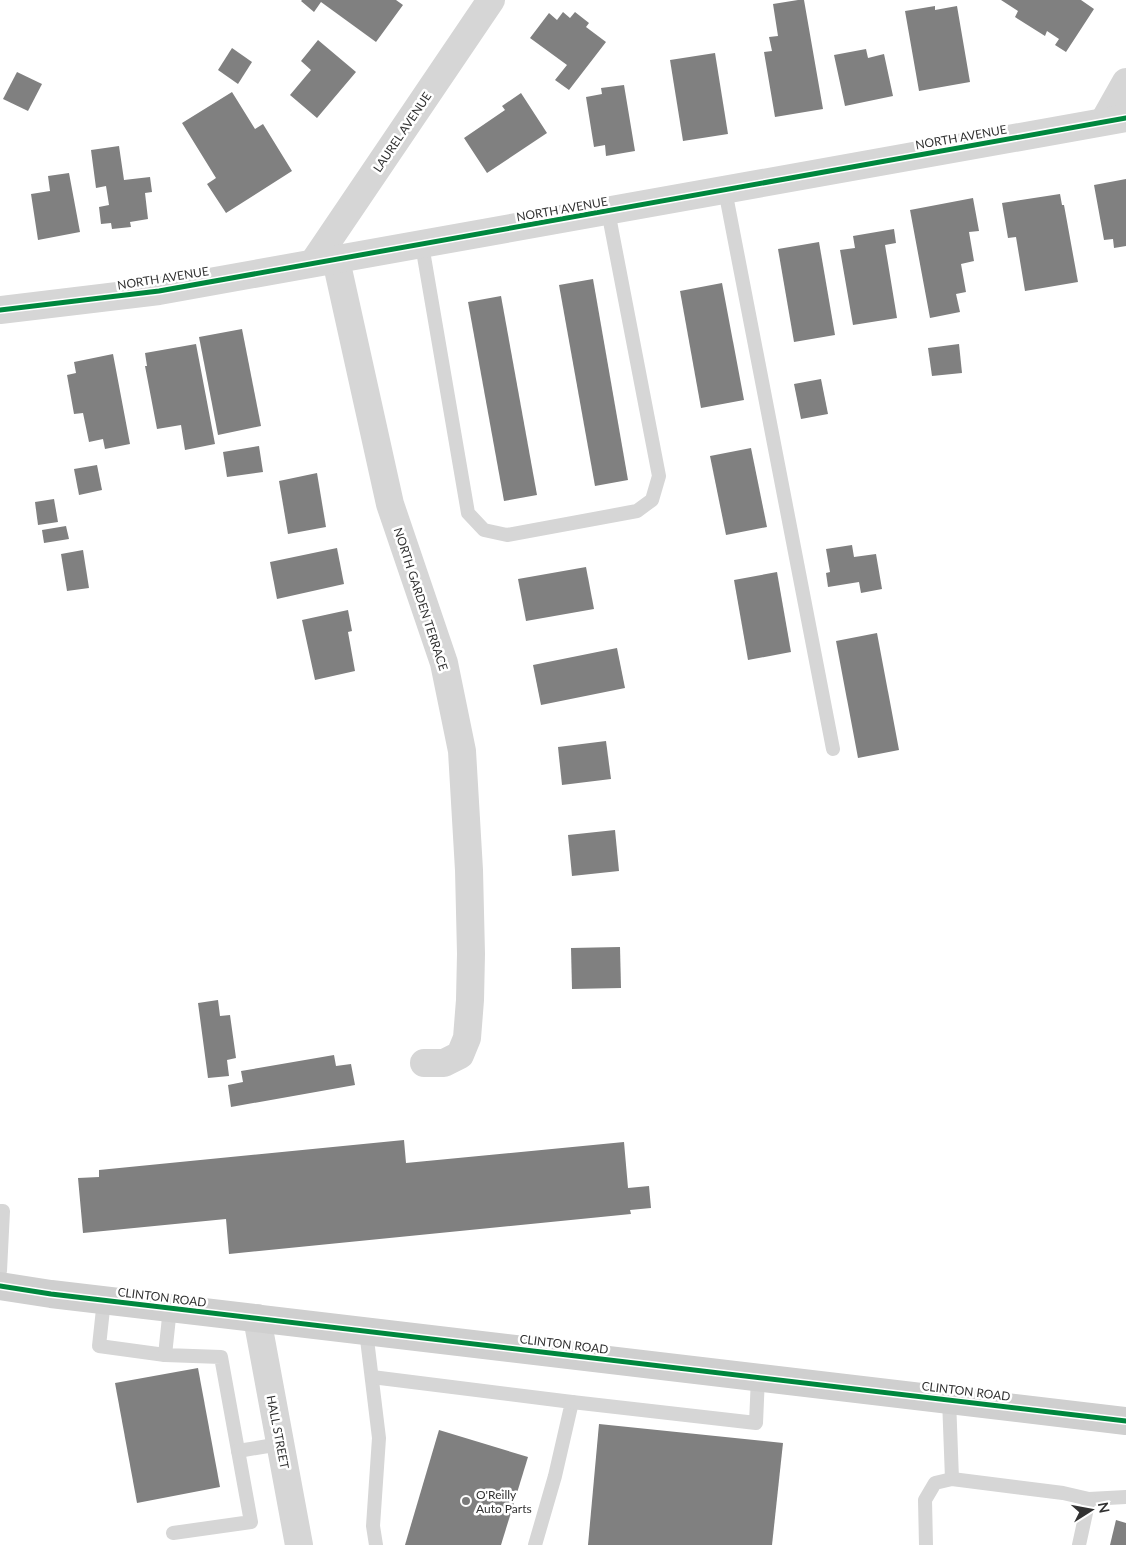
<svg xmlns="http://www.w3.org/2000/svg" width="1126" height="1545" font-family="Lato,sans-serif">
  <style>
    .building { fill: #808080 }
    .lines { fill: none; stroke-linecap: round; stroke-linejoin: round }
    .lane { stroke: #d6d6d6; stroke-width: 14 }
    .street { stroke: #d6d6d6; stroke-width: 28 }
    .secondary { stroke: #cfcfcf; stroke-width: 28 }
    .cycleway-casing { stroke: #fff; stroke-width: 8 }
    .cycleway { stroke: #00873e; stroke-width: 5 }
    .poi-dot { fill: #7a7a7a; stroke: #fff; stroke-width: 2 }
    .labels { text-anchor: middle; dominant-baseline: central; stroke-width: 5; stroke-linejoin: round; paint-order: stroke }
    .street-label { font-size: 12px; fill: #323232; stroke: #fff }
    .poi-label { font-size: 12px; fill: #323232; stroke: #fff; text-anchor: start }
  </style>
  <rect width="100%" height="100%" fill="#fff"/>
  <g class="building">
    <polygon points="302,0 396,0 403,5 376,42 321,2 314,12 301,1"/>
    <polygon points="798,0 804,0 823,109 775,117 764,52 772,51 769,37 778,36 773,4"/>
    <polygon points="1001,0 1081,0 1094,9 1066,52 1055,45 1059,39 1047,31 1045,36 1015,17 1018,11"/>
    <polygon points="935,6 935,10 957,6 970,82 919,91 905,11"/>
    <polygon points="563,12 570,18 575,12 589,23 586,27 606,42 569,90 555,80 567,65 530,38 549,13 557,20"/>
    <polygon points="318,40 356,72 317,118 290,95 311,70 301,61"/>
    <polygon points="232,48 252,62 238,84 218,70"/>
    <polygon points="866,49 868,58 884,54 893,96 845,106 834,55"/>
    <polygon points="715,53 728,134 683,141 670,60"/>
    <polygon points="17,72 42,84 28,111 3,99"/>
    <polygon points="624,85 635,151 606,156 605,145 594,147 586,97 602,94 601,88"/>
    <polygon points="232,92 255,129 263,124 292,171 226,213 207,184 216,178 182,123"/>
    <polygon points="521,93 547,133 487,173 464,138 505,110 502,106"/>
    <polygon points="119,146 124,180 150,177 152,192 145,193 148,219 130,222 131,227 112,229 111,223 101,224 99,207 109,205 106,186 96,188 91,150"/>
    <polygon points="69,173 80,232 38,240 31,194 50,191 48,176"/>
    <polygon points="1126,179 1126,246 1114,248 1113,239 1104,240 1094,185"/>
    <polygon points="1060,194 1062,205 1064,205 1078,282 1025,291 1016,237 1008,238 1002,203"/>
    <polygon points="973,198 979,231 969,232 974,261 961,264 966,292 956,294 960,312 930,318 910,210"/>
    <polygon points="894,229 896,243 885,245 897,318 853,325 840,250 855,248 853,236"/>
    <polygon points="819,242 835,335 794,342 778,249"/>
    <polygon points="593,279 628,480 595,486 559,285"/>
    <polygon points="722,283 744,400 701,408 680,291"/>
    <polygon points="501,296 537,495 504,501 468,302"/>
    <polygon points="242,329 261,426 218,435 199,337"/>
    <polygon points="196,344 215,444 185,450 181,425 157,429 145,366 147,366 145,353"/>
    <polygon points="959,344 962,373 932,376 928,348"/>
    <polygon points="113,354 130,444 105,449 103,439 89,442 83,413 74,414 67,375 76,373 74,362"/>
    <polygon points="821,379 828,414 801,419 794,384"/>
    <polygon points="259,446 263,472 227,477 223,452"/>
    <polygon points="751,448 767,527 726,535 710,456"/>
    <polygon points="97,465 102,490 79,495 74,469"/>
    <polygon points="317,473 326,527 288,534 279,481"/>
    <polygon points="54,499 58,522 38,525 35,502"/>
    <polygon points="66,526 69,539 44,543 42,530"/>
    <polygon points="852,545 854,557 876,554 882,589 861,593 859,582 828,587 826,573 830,572 826,549"/>
    <polygon points="337,548 344,584 277,599 270,562"/>
    <polygon points="83,550 89,588 67,591 61,554"/>
    <polygon points="586,567 594,609 526,621 518,579"/>
    <polygon points="777,572 791,652 748,660 734,580"/>
    <polygon points="348,610 352,631 348,632 355,671 315,680 302,620"/>
    <polygon points="877,633 899,750 858,758 836,641"/>
    <polygon points="617,648 625,688 541,705 533,665"/>
    <polygon points="606,741 611,779 562,785 558,747"/>
    <polygon points="615,830 619,871 572,876 568,835"/>
    <polygon points="620,947 621,988 572,989 571,948"/>
    <polygon points="218,1000 220,1016 230,1015 236,1058 227,1060 229,1076 208,1078 198,1003"/>
    <polygon points="334,1055 336,1066 351,1064 355,1085 231,1107 228,1085 243,1082 241,1071"/>
    <polygon points="404,1140 406,1163 624,1142 628,1188 649,1186 651,1208 630,1210 631,1214 229,1254 226,1219 83,1233 78,1178 99,1177 99,1170"/>
    <polygon points="198,1368 220,1487 137,1503 115,1383"/>
    <polygon points="599,1424 783,1443 772,1545 588,1545"/>
    <polygon points="439,1430 528,1457 501,1545 405,1545"/>
    <polygon points="1116,1520 1126,1523 1126,1545 1110,1545"/>
  </g>
  <g class="lines">
    <g class="lane">
      <polyline points="725,190 833,749"/>
      <polyline points="422,245 468,513 484,530 507,535 637,511 652,500 659,476 608,211"/>
      <polyline points="0,1211 3,1211 0,1271"/>
      <polyline points="104,1300 99,1346 165,1355"/>
      <polyline points="170,1308 165,1355 221,1357 251,1522 173,1533"/>
      <polyline points="366,1331 379,1438 373,1526 376,1545"/>
      <polyline points="372,1377 572,1402 555,1476 535,1545"/>
      <polyline points="949,1399 952,1479"/>
      <polyline points="572,1402 756,1423 758,1377"/>
      <polyline points="238,1451 280,1444"/>
      <polyline points="1089,1499 1126,1497"/>
      <polyline points="926,1545 925,1500 935,1483 952,1479 1063,1493 1089,1499 1079,1545"/>
    </g>
    <g class="street">
      <polyline points="1104,121 1126,82"/>
      <polyline points="336,260 390,504 444,663 462,751 469,870 471,954 470,1000 467,1038 460,1055 444,1063 424,1063"/>
      <polyline points="313,263 491,0"/>
      <polyline points="0,310 159,291 1126,118"/>
      <polyline points="257,1318 299,1545"/>
    </g>
    <polyline class="secondary" points="0,1286 51,1294 1126,1421"/>
    <g class="cycleway-casing">
      <g id="cycleway">
        <polyline points="0,310 159,291 1126,118"/>
        <polyline points="0,1286 51,1294 1126,1421"/>
      </g>
    </g>
    <use href="#cycleway" class="cycleway"/>
  </g>
  <circle class="poi-dot" cx="466" cy="1501" r="5"/>
  <g class="labels">
    <g class="street-label">
      <text transform="translate(402 132) rotate(-56)">LAUREL AVENUE</text>
      <text transform="translate(961 137) rotate(-10)">NORTH AVENUE</text>
      <text transform="translate(562 209) rotate(-10)">NORTH AVENUE</text>
      <text transform="translate(163 278) rotate(-9)">NORTH AVENUE</text>
      <text transform="translate(421 599) rotate(72)">NORTH GARDEN TERRACE</text>
      <text transform="translate(162 1297) rotate(7)">CLINTON ROAD</text>
      <text transform="translate(564 1344) rotate(7)">CLINTON ROAD</text>
      <text transform="translate(966 1391) rotate(7)">CLINTON ROAD</text>
      <text transform="translate(278 1432) rotate(79)">HALL STREET</text>
    </g>
    <g class="poi-label">
      <text x="476" y="1494">O'Reilly<tspan x="476" dy="14">Auto Parts</tspan></text>
    </g>
  </g>
  <g transform="translate(1091 1510) rotate(79)" stroke="#ffffff" stroke-width="4" paint-order="stroke">
  <path d="M0-4L9 19L0 12L-9 19Z" fill="#323232"/>
  <text y="-8" font-size="14" font-weight="bold" text-anchor="middle" fill="#323232">N</text>
  </g>
</svg>
